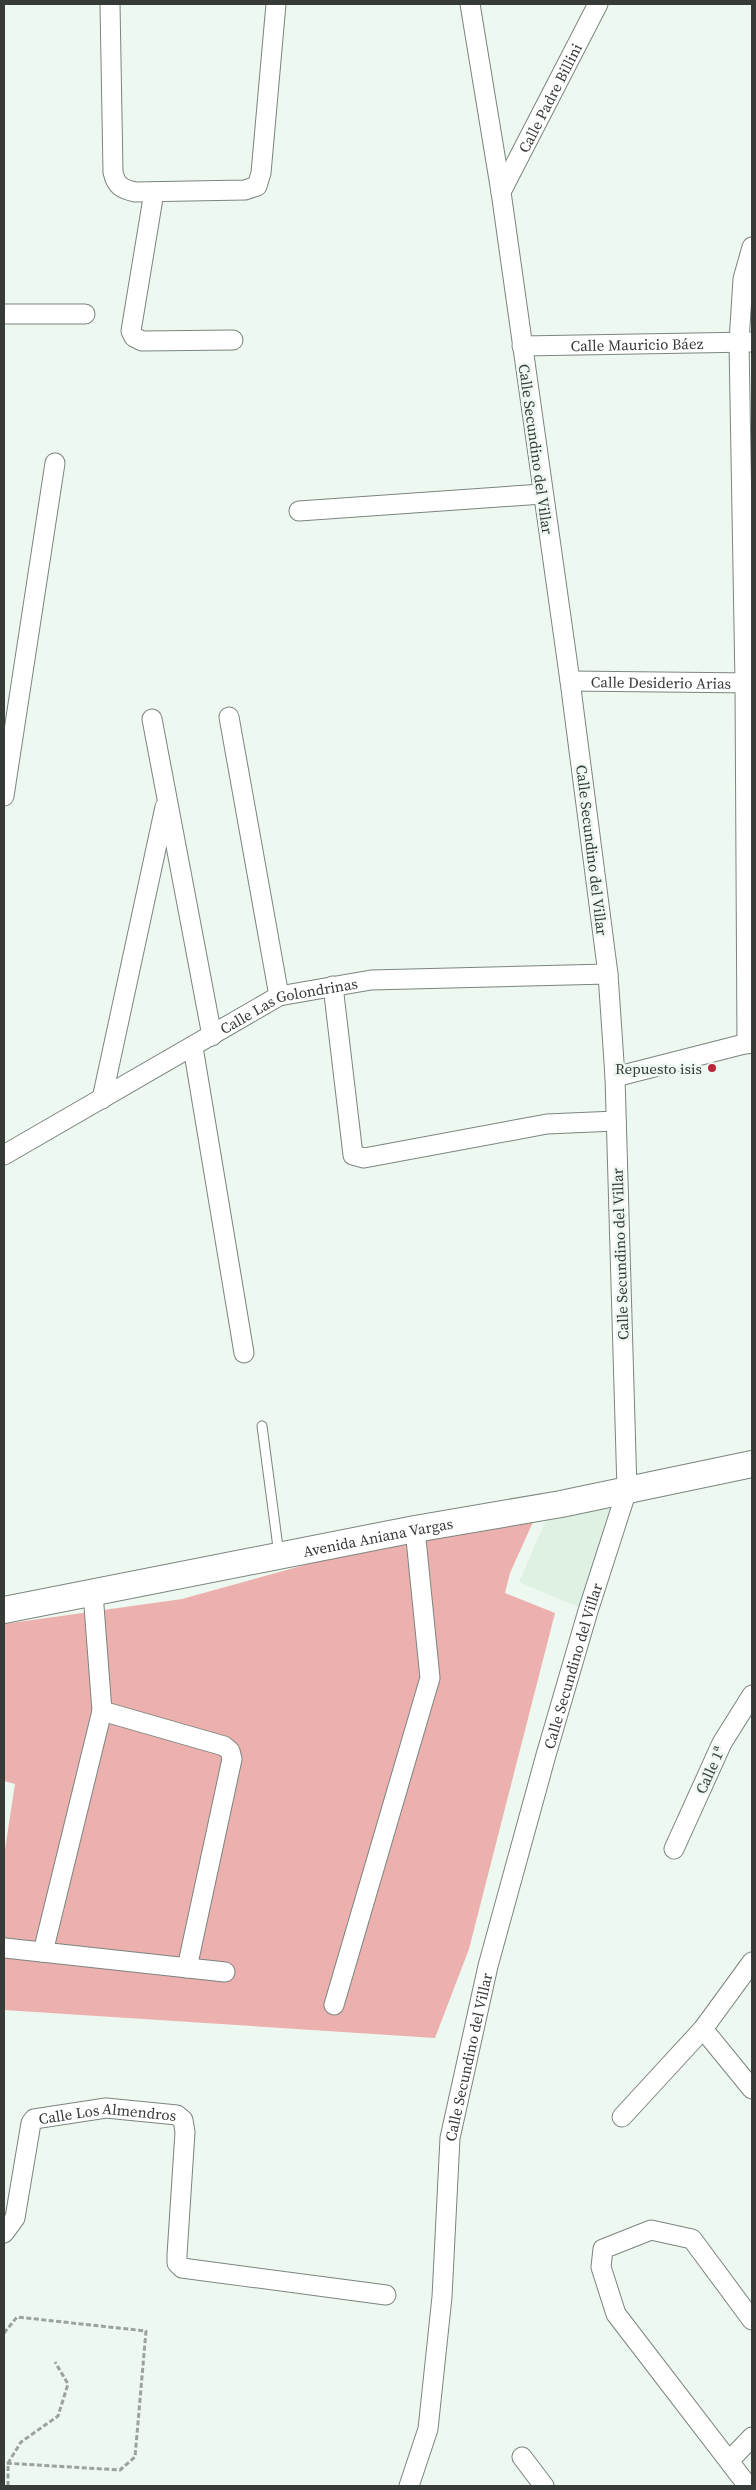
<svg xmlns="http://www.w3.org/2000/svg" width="756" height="2490" font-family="'Source Serif 4',serif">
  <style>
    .built { fill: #def1e3 }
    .green { fill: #ecb0af }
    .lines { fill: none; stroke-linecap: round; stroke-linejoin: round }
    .lane-casing { stroke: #7b857d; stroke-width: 11 }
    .street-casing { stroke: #7b857d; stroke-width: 21 }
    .secondary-casing { stroke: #7b857d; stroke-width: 28 }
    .path { stroke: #9ba39d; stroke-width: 3; stroke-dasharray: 5 2.5; stroke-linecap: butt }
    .lane { stroke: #fff; stroke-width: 9 }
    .street { stroke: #fff; stroke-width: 19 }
    .secondary { stroke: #fff; stroke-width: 26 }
    .poi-dot { fill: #b82739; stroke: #edf8f0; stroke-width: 2 }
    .labels { text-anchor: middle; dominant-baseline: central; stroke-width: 5; stroke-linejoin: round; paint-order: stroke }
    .street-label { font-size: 15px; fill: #373b38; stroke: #edf8f0 }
    .poi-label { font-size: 15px; fill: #373b38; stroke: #edf8f0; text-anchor: end }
  </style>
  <rect width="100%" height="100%" fill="#edf8f0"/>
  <polygon class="built" points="625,1497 588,1611 519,1582 551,1509"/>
  <polygon class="green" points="533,1522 510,1573 505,1593 555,1613 469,1949 435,2038 4,2010 4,1856 15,1784 4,1781 4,1624 182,1599 388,1542"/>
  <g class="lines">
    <g class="lane-casing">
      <polyline id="lane" points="262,1426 279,1555"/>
    </g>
    <g class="street-casing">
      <g id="street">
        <path d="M110,4l3,168c3,14 9,17 22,20l110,-2 12,-4 4,-13 15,-169"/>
        <polyline points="154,192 131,331 134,337 142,341 233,340"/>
        <path id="s1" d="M501,192l97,-188"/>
        <polyline points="4,314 85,314"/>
        <path id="s2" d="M522,346l229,-4"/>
        <polyline points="299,511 542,494"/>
        <path id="s3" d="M570,681l182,2"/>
        <polyline points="229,717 279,996"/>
        <polyline points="152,719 212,1036"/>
        <polyline points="4,796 55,463"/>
        <polyline points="333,986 353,1155 364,1158 547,1124 616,1121"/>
        <polyline points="747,1044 745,683 739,342 743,279 752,247"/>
        <polyline points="193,1047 244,1353"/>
        <polyline points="615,1077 752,1042"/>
        <polyline points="102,1099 165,807"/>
        <path id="s4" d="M4,1155l275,-159 92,-16 237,-6"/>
        <polyline points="102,1711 224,1746 230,1751 232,1759 187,1968"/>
        <polyline points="674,1849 722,1743 752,1695"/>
        <polyline points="5,1948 225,1972"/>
        <polyline points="43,1952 102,1711 93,1593"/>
        <polyline points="334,2005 430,1678 415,1529"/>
        <polyline points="703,2029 752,2089"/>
        <polyline points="622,2117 703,2029 752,1962"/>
        <path id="s5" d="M4,2233l11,-15 16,-95 3,-4 72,-11 71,7 6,5 2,12 -8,123v8l5,5 204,27"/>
        <polyline points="522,2457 544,2486"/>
        <polyline points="730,2460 752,2437"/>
        <path id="s6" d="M409,2486l19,-57 14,-132 8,-159 38,-172 58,-211 42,-144 39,-121 -12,-413 -7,-103 -38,-293 -69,-489 -31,-188"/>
        <polyline points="748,2486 616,2314 601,2267 603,2249 651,2230 692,2239 752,2320"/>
      </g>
    </g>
    <g class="secondary-casing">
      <g id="secondary">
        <path id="s7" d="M4,1610l411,-81 146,-25 191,-40"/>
      </g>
    </g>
    <g class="path">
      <polyline points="4,2333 17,2317 146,2331 135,2457 120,2470 4,2463"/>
      <polyline points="8,2486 8,2463 21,2442 58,2416 68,2384 55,2362"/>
    </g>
    <use href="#lane" class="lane"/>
    <use href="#street" class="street"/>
    <use href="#secondary" class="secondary"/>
  </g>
  <circle class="poi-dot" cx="712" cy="1068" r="5"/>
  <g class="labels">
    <g class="street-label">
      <text stroke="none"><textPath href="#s1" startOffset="106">Calle Padre Billini</textPath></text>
      <text stroke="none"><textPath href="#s2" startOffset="115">Calle Mauricio Báez</textPath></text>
      <text transform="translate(536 449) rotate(82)">Calle Secundino del Villar</text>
      <text stroke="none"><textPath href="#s3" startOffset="91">Calle Desiderio Arias</textPath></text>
      <text transform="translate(592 850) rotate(83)">Calle Secundino del Villar</text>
      <text stroke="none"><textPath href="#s4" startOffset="324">Calle Las Golondrinas</textPath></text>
      <text transform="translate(620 1254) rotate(-92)">Calle Secundino del Villar</text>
      <text stroke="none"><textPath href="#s7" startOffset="381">Avenida Aniana Vargas</textPath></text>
      <text stroke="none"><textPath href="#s6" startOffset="840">Calle Secundino del Villar</textPath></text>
      <text transform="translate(710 1770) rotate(-66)">Calle 1ª</text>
      <text stroke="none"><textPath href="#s6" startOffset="435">Calle Secundino del Villar</textPath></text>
      <text stroke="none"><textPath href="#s5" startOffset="194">Calle Los Almendros</textPath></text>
    </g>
    <g class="poi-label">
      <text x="702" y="1068">Repuesto isis</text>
    </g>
  </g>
  <rect width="756" height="2490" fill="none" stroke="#373b38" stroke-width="10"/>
</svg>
